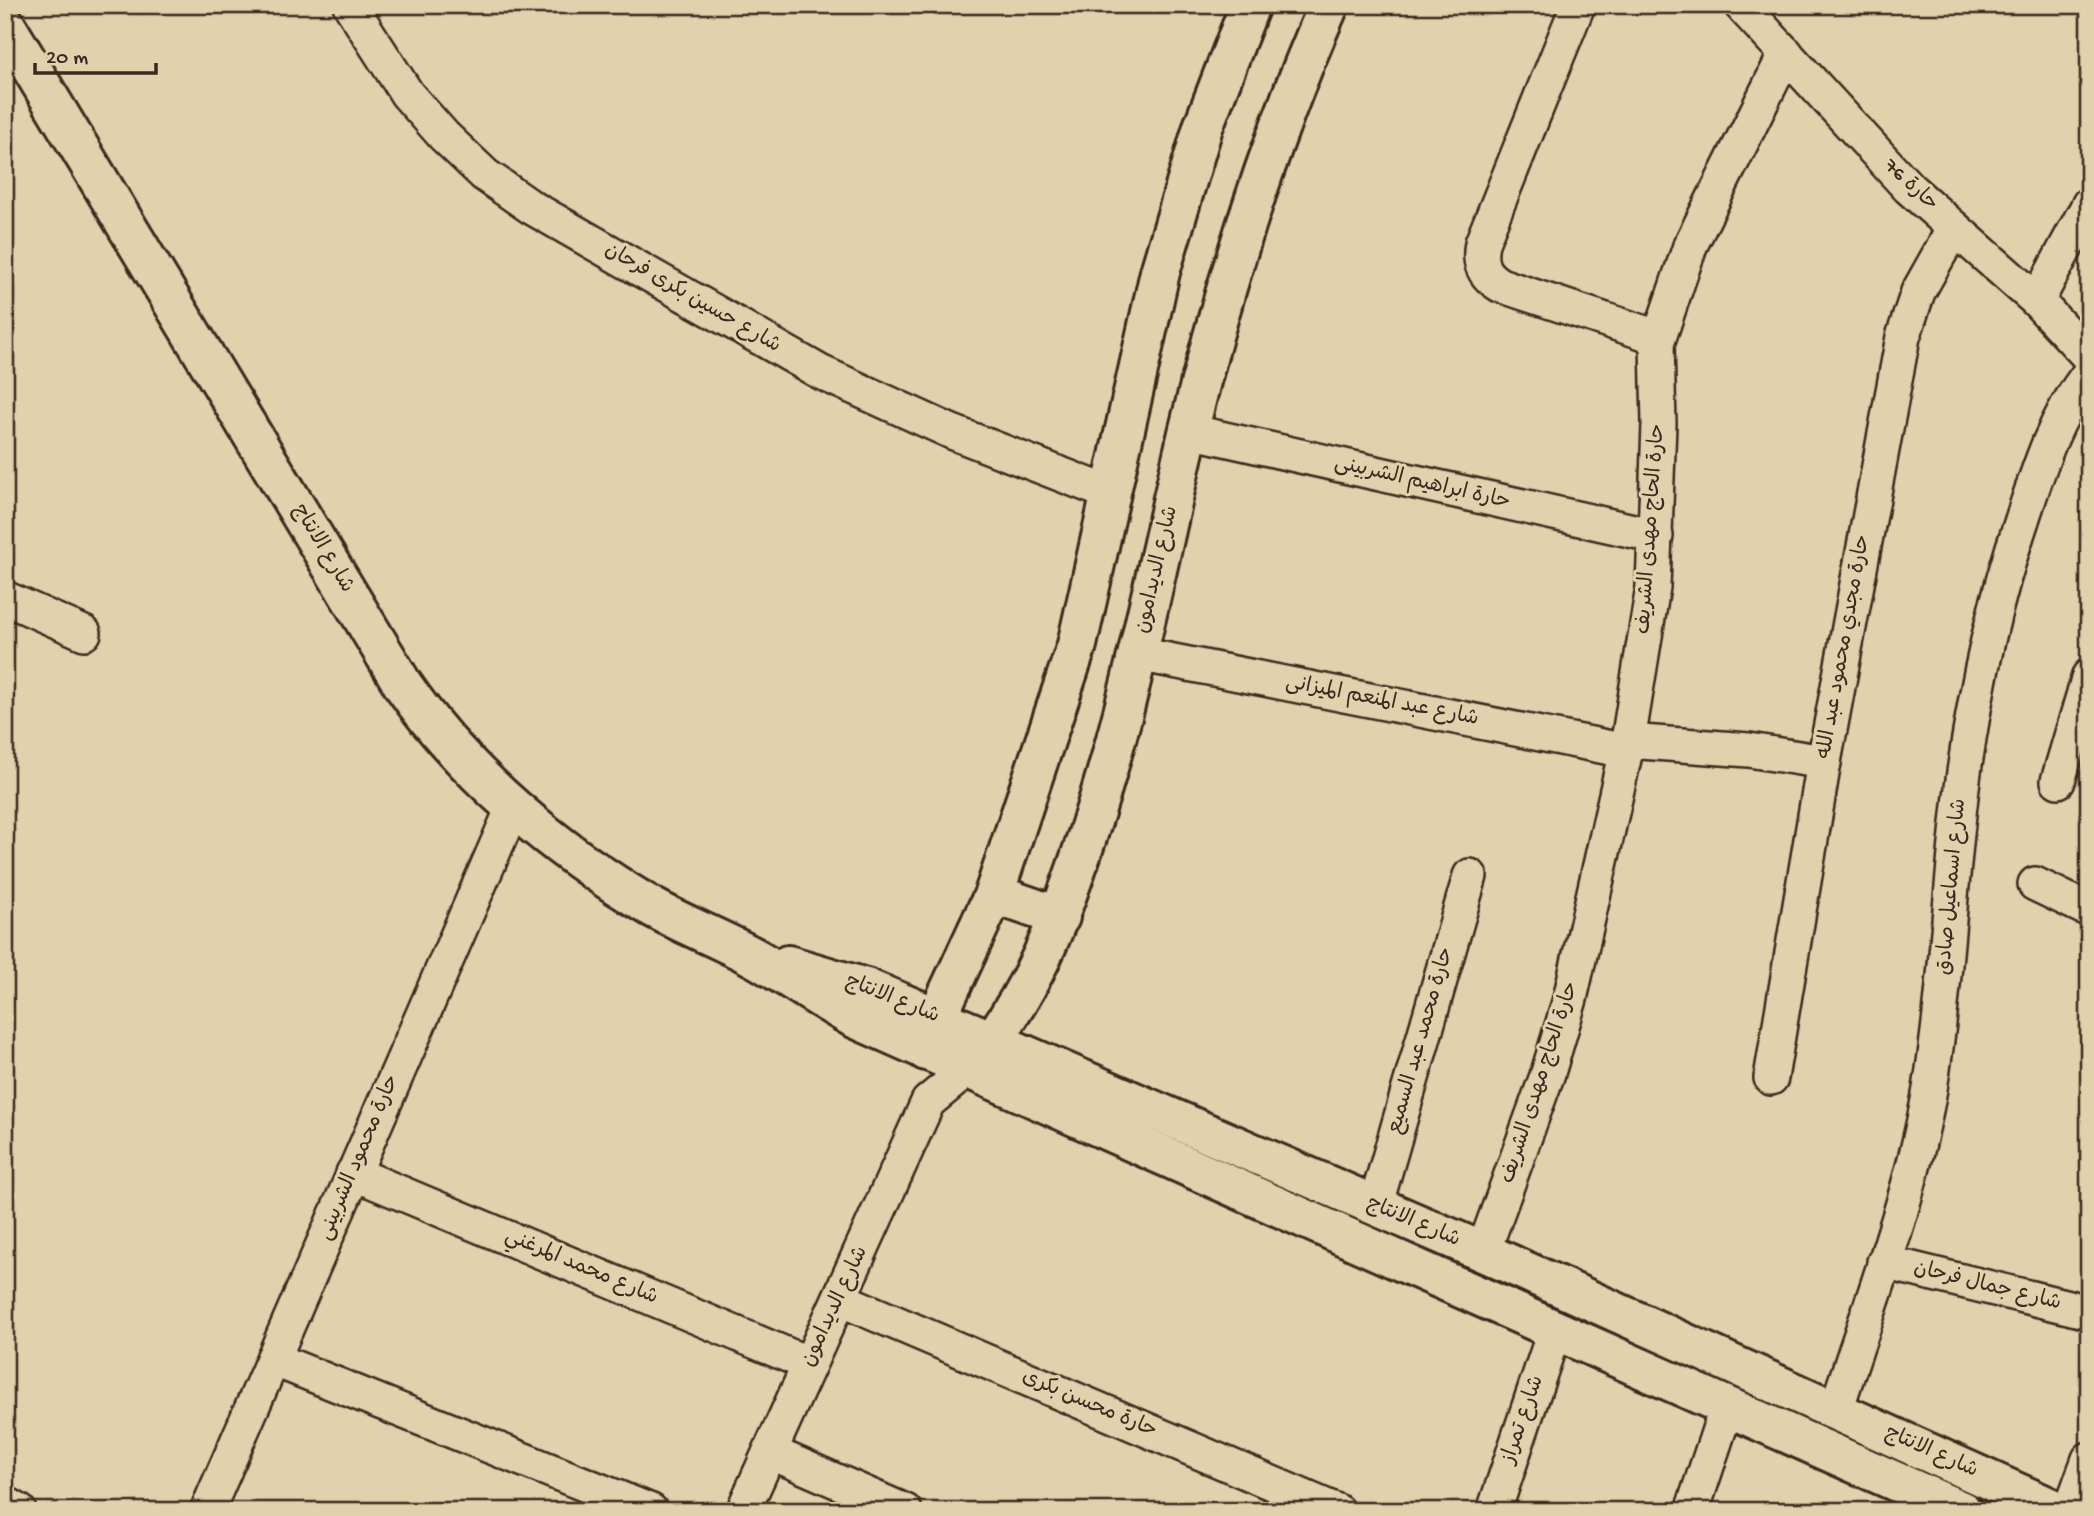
<svg xmlns="http://www.w3.org/2000/svg" width="2094" height="1516" font-family="'Gochi Hand','Playpen Sans Arabic',sans-serif">
  <style>
    .lines { fill: none; stroke-linecap: round; stroke-linejoin: round }
    .minor-casing { stroke: #3b2a1e; stroke-width: 38 }
    .tertiary-casing { stroke: #3b2a1e; stroke-width: 44 }
    .primary-casing { stroke: #3b2a1e; stroke-width: 44 }
    .minor { stroke: #e3d1ae; stroke-width: 33 }
    .tertiary { stroke: #e3d1ae; stroke-width: 38 }
    .primary { stroke: #e3d1ae; stroke-width: 38 }
    .labels { text-anchor: middle; dominant-baseline: central; stroke-width: 6; stroke-linejoin: round; paint-order: stroke }
    .street-label { font-size: 21px; fill: #3b2a1e; stroke: #e3d1ae }
  </style>
  <rect width="100%" height="100%" fill="#e3d1ae"/>
  <filter id="ink" filterUnits="userSpaceOnUse"><feTurbulence type="fractalNoise" baseFrequency=".0143" numOctaves="2"/><feDisplacementMap in="SourceGraphic" scale="14" xChannelSelector="R" yChannelSelector="G"/><feConvolveMatrix kernelMatrix="1 2 1 2 8 2 1 2 1" color-interpolation-filters="sRGB"/></filter>
  <g filter="url(#ink)">
    <g class="lines">
      <g class="minor-casing">
        <g id="minor">
          <polyline points="350,5 407,94 444,136 485,175 531,207 820,372 952,432 1109,493"/>
          <polyline points="1741,5 1909,188 2037,301 2089,357"/>
          <polyline points="2037,301 2089,204"/>
          <polyline points="1657,344 1690,246 1786,53"/>
          <polyline points="1189,431 1656,536"/>
          <polyline points="5,598 84,633"/>
          <polyline points="1138,654 1626,751"/>
          <polyline points="1628,741 1749,750 1824,762"/>
          <polyline points="2058,781 2089,676"/>
          <polyline points="2035,884 2089,910"/>
          <polyline points="1771,1078 1824,762 1903,337 1918,292 1954,228"/>
          <polyline points="353,1173 809,1364"/>
          <polyline points="1375,1207 1470,876"/>
          <path d="M1483,1252l65,-179 22,-74 58,-258 25,-154 6,-163 -2,-80 -9,-10 -148,-49c-17,-10 -22,-22 -18,-42l96,-238"/>
          <polyline points="1884,1262 2089,1312"/>
          <polyline points="840,1299 1337,1511"/>
          <polyline points="273,1359 651,1511"/>
          <path d="M1836,1410c34,-106 75,-211 94,-321 17,-105 20,-212 34,-317 12,-86 30,-170 58,-252 17,-53 33,-103 67,-147"/>
          <polyline points="770,1452 905,1511"/>
          <polyline points="5,1503 19,1511"/>
          <polyline points="207,1511 514,805"/>
          <polyline points="743,1511 928,1102 968,1069"/>
          <polyline points="1494,1511 1555,1329"/>
          <polyline points="1692,1511 1727,1406"/>
          <polyline points="2070,1511 2089,1459"/>
        </g>
      </g>
      <g class="tertiary-casing">
        <g id="tertiary">
          <polyline points="994,894 1060,917"/>
          <polyline points="926,1051 946,998 994,894 1077,645 1160,272 1203,127 1250,5"/>
          <path d="M972,1065c60,-68 88,-146 116,-231 43,-132 69,-270 101,-405 35,-144 80,-288 140,-424"/>
        </g>
      </g>
      <g class="primary-casing">
        <g id="primary">
          <path d="M5,24l398,661c61,89 154,166 247,221 35,20 74,34 109,54 32,19 63,40 95,58l1108,493"/>
          <polyline points="788,965 866,988 993,1041 1483,1252 2058,1511"/>
        </g>
      </g>
      <use href="#minor" class="minor"/>
      <use href="#tertiary" class="tertiary"/>
      <use href="#primary" class="primary"/>
    </g>
  </g>
  <g class="labels">
    <g class="street-label">
      <text transform="translate(1910 186) rotate(43)">حارة 76</text>
      <text transform="translate(692 299) rotate(30)">شارع حسين بكرى فرحان</text>
      <text transform="translate(1422 484) rotate(13)">حارة ابراهيم الشربينى</text>
      <text transform="translate(1652 529) rotate(-86)">حارة الحاج مهدى الشريف</text>
      <text transform="translate(322 549) rotate(59)">شارع الانتاج</text>
      <text transform="translate(1158 570) rotate(-77)">شارع الديدامون</text>
      <text transform="translate(1845 647) rotate(-80)">حارة مجدي محمود عبد الله</text>
      <text transform="translate(1382 702) rotate(11)">شارع عبد المنعم الميزانى</text>
      <text transform="translate(1953 887) rotate(-85)">شارع اسماعيل صادق</text>
      <text transform="translate(892 1000) rotate(22)">شارع الانتاج</text>
      <text transform="translate(1422 1041) rotate(-74)">حارة محمد عبد السميع</text>
      <text transform="translate(1541 1083) rotate(-72)">حارة الحاج مهدى الشريف</text>
      <text transform="translate(360 1158) rotate(-67)">حارة محمود الشربينى</text>
      <text transform="translate(1413 1223) rotate(23)">شارع الانتاج</text>
      <text transform="translate(581 1268) rotate(23)">شارع محمد المرغني</text>
      <text transform="translate(1987 1287) rotate(14)">شارع جمال فرحان</text>
      <text transform="translate(836 1307) rotate(-65)">شارع الديدامون</text>
      <text transform="translate(1089 1405) rotate(23)">حارة محسن بكرى</text>
      <text transform="translate(1524 1420) rotate(-71)">شارع تمراز</text>
      <text transform="translate(1931 1453) rotate(24)">شارع الانتاج</text>
    </g>
  </g>
  <rect width="2094" height="1516" fill="none" stroke="#e3d1ae" stroke-width="28"/>
  <rect x="14" y="14" width="2066" height="1488" fill="none" stroke="#3b2a1e" stroke-width="2.5" filter="url(#ink)"/>
  <path d="M35 63v10h121v-10" fill="none" stroke="#3b2a1e" stroke-width="3.5"/>
  <text x="46" y="63" font-size="21" fill="#3b2a1e" stroke="#e3d1ae" stroke-width="5" paint-order="stroke">20 m</text>
</svg>
